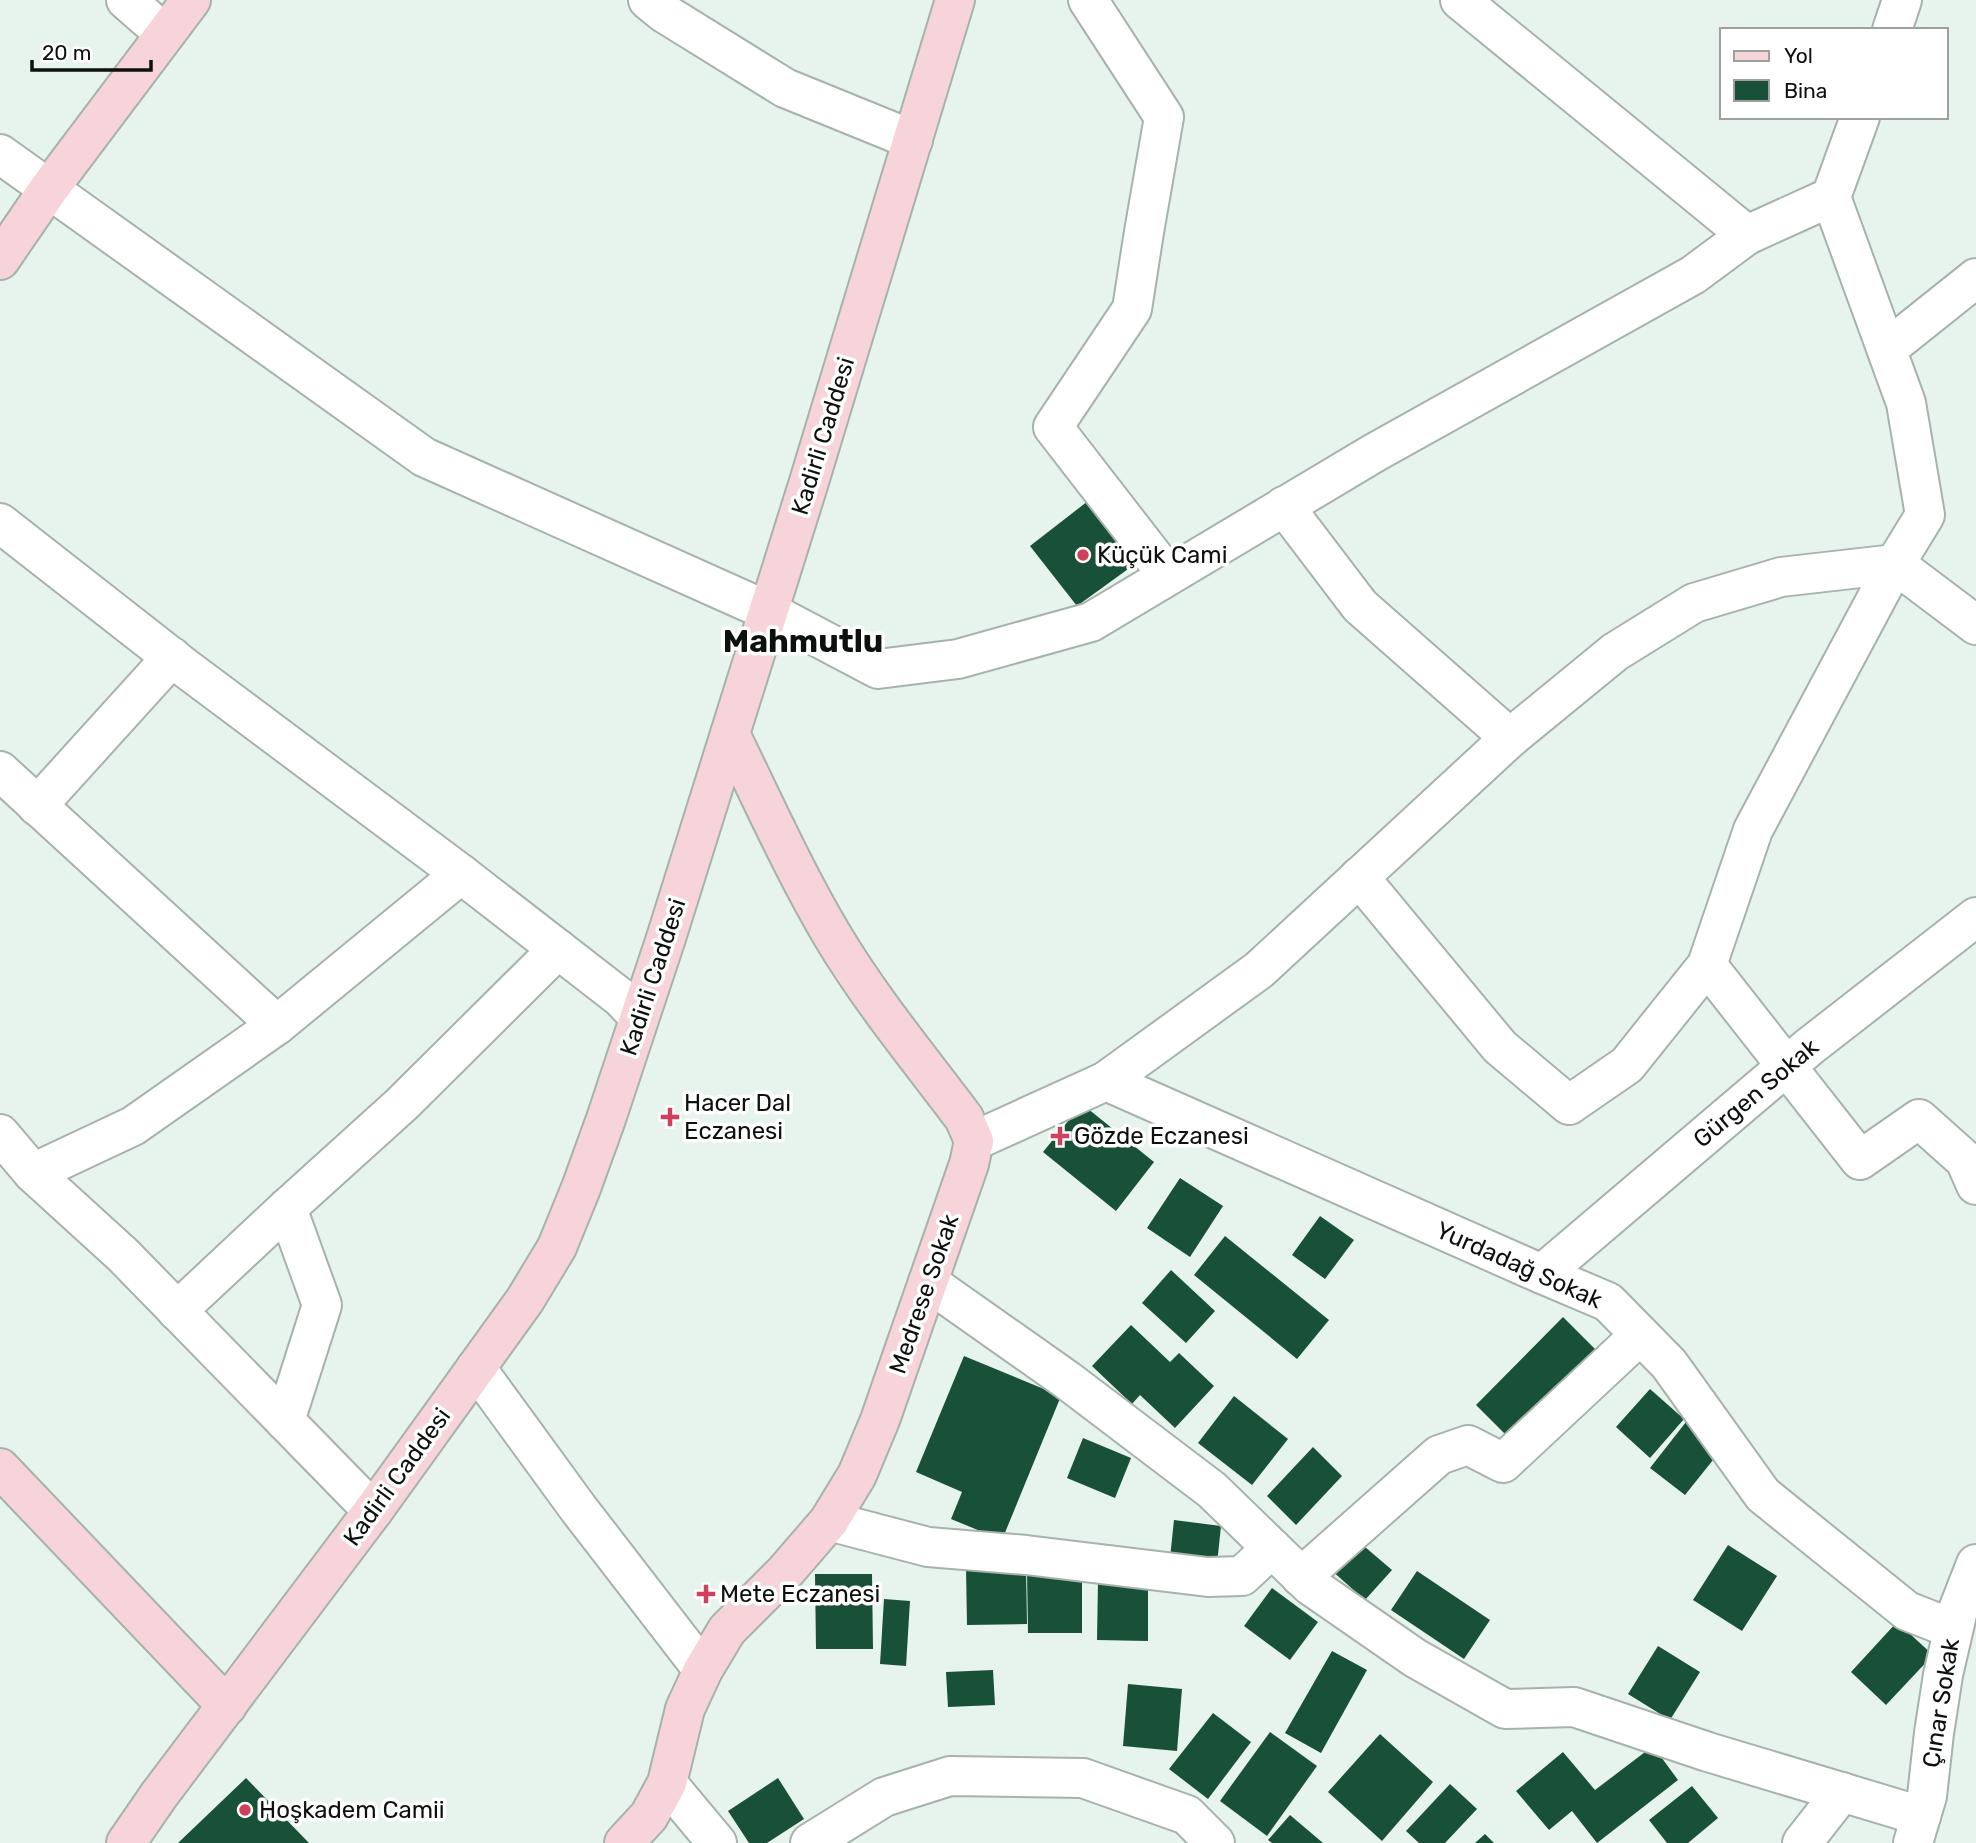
<svg xmlns="http://www.w3.org/2000/svg" width="1976" height="1843" font-family="Rubik,sans-serif">
  <style>
    .building { fill: #185038 }
    .lines { fill: none; stroke-linecap: round; stroke-linejoin: round }
    .street-casing { stroke: #a6b2ab; stroke-width: 42 }
    .secondary-casing { stroke: #a6b2ab; stroke-width: 42 }
    .street { stroke: #fff; stroke-width: 38 }
    .secondary { stroke: #f7d4d9; stroke-width: 38 }
    .poi-dot { fill: #d0405d; stroke: #fff; stroke-width: 2.5 }
    .labels { text-anchor: middle; dominant-baseline: central; stroke-width: 7; stroke-linejoin: round; paint-order: stroke }
    .street-label { font-size: 24px; fill: #0d110e; stroke: #fff }
    .poi-label { font-size: 24px; fill: #0d110e; stroke: #fff; text-anchor: start }
    .district-label { font-size: 32px; font-weight: bold; fill: #0d110e; stroke: #fff }
  </style>
  <rect width="100%" height="100%" fill="#e7f3ed"/>
  <g class="building">
    <polygon points="1088,501 1135,564 1077,606 1030,546"/>
    <polygon points="1082,1104 1154,1162 1116,1211 1043,1152"/>
    <polygon points="1180,1178 1223,1206 1190,1257 1147,1228"/>
    <polygon points="1320,1216 1354,1240 1325,1279 1292,1255"/>
    <polygon points="1225,1236 1329,1320 1297,1359 1194,1275"/>
    <polygon points="1171,1270 1215,1311 1186,1343 1142,1303"/>
    <polygon points="1563,1317 1598,1352 1511,1440 1476,1405"/>
    <polygon points="1131,1325 1170,1362 1179,1353 1214,1386 1175,1428 1140,1395 1132,1404 1092,1366"/>
    <polygon points="964,1356 1061,1396 1002,1540 951,1519 962,1492 916,1472"/>
    <polygon points="1650,1389 1684,1419 1650,1458 1616,1427"/>
    <polygon points="1234,1396 1288,1439 1252,1485 1198,1443"/>
    <polygon points="1686,1422 1721,1450 1685,1495 1650,1468"/>
    <polygon points="1083,1438 1131,1458 1115,1498 1067,1478"/>
    <polygon points="1313,1447 1342,1476 1296,1525 1267,1496"/>
    <polygon points="1174,1520 1221,1526 1217,1564 1170,1558"/>
    <polygon points="1358,1541 1392,1570 1365,1600 1331,1570"/>
    <polygon points="1728,1545 1777,1576 1742,1631 1693,1600"/>
    <polygon points="966,1567 1026,1567 1027,1624 967,1625"/>
    <polygon points="1082,1570 1082,1633 1028,1633 1027,1571"/>
    <polygon points="1417,1571 1490,1620 1464,1659 1391,1610"/>
    <polygon points="815,1574 872,1574 873,1649 816,1649"/>
    <polygon points="1098,1581 1148,1582 1148,1641 1097,1640"/>
    <polygon points="1272,1588 1318,1622 1290,1660 1244,1626"/>
    <polygon points="884,1599 910,1601 906,1666 880,1664"/>
    <polygon points="1897,1622 1933,1655 1886,1705 1851,1672"/>
    <polygon points="1658,1646 1700,1672 1670,1720 1628,1694"/>
    <polygon points="1332,1651 1367,1670 1321,1753 1285,1733"/>
    <polygon points="993,1670 995,1705 948,1707 946,1672"/>
    <polygon points="1128,1684 1182,1689 1177,1751 1123,1746"/>
    <polygon points="1213,1713 1251,1742 1208,1799 1169,1769"/>
    <polygon points="1270,1732 1317,1766 1267,1836 1220,1801"/>
    <polygon points="1380,1734 1433,1782 1382,1841 1328,1792"/>
    <polygon points="1653,1746 1678,1780 1597,1843 1572,1811 1549,1830 1516,1791 1563,1752 1595,1790"/>
    <polygon points="246,1778 309,1843 178,1843"/>
    <polygon points="778,1778 804,1819 767,1843 749,1843 728,1811"/>
    <polygon points="1450,1784 1477,1809 1445,1843 1419,1843 1406,1831"/>
    <polygon points="1692,1786 1718,1818 1688,1843 1667,1843 1649,1820"/>
    <polygon points="1290,1815 1323,1843 1272,1843 1268,1840"/>
    <polygon points="1485,1834 1494,1843 1475,1843"/>
  </g>
  <g class="lines">
    <g class="street-casing">
      <g id="street">
        <polyline points="126,0 165,34"/>
        <polyline points="648,0 664,13 785,88 913,140"/>
        <polyline points="1088,0 1164,117 1144,232 1132,309 1053,427 1156,560 1166,576"/>
        <polyline points="1460,0 1747,235"/>
        <polyline points="1892,30 1902,0"/>
        <polyline points="0,154 424,457 768,611 878,669 958,659 1091,622 1374,453 1693,275 1747,235 1831,197 1860,117"/>
        <polyline points="1887,349 1976,278"/>
        <polyline points="1284,506 1360,606 1510,738"/>
        <polyline points="0,523 184,667 461,874 621,998 639,1017"/>
        <polyline points="0,771 277,1025"/>
        <polyline points="37,806 172,657"/>
        <polyline points="1359,877 1500,1047 1569,1105 1627,1065 1707,965 1753,830 1895,564 1925,515 1906,403 1831,197"/>
        <polyline points="1707,965 1860,1160 1919,1119 1965,1160 1976,1185"/>
        <polyline points="1106,1081 1542,1274 1608,1302 1669,1364 1763,1495 1907,1611 1953,1629"/>
        <polyline points="0,1134 33,1173 133,1126 277,1025 461,874"/>
        <polyline points="974,1141 1106,1081 1259,970 1510,738 1615,652 1694,603 1781,577 1895,564 1976,625"/>
        <polyline points="33,1173 123,1255 373,1511"/>
        <polyline points="1542,1274 1809,1047 1976,917"/>
        <polyline points="928,1282 1067,1380 1212,1490 1311,1586 1415,1658 1505,1709 1574,1707 1708,1752 1921,1816"/>
        <polyline points="177,1311 287,1208 402,1104 558,949"/>
        <polyline points="476,1368 578,1508 703,1670"/>
        <polyline points="285,1421 322,1305 287,1208"/>
        <polyline points="829,1521 928,1547 1026,1555 1208,1577 1242,1576 1272,1548"/>
        <polyline points="1301,1577 1439,1455 1468,1445 1503,1463 1640,1335"/>
        <polyline points="667,1783 717,1843"/>
        <polyline points="810,1843 884,1797 950,1776 1083,1778 1187,1815 1215,1843"/>
        <polyline points="1802,1843 1842,1792"/>
        <polyline points="1913,1843 1927,1796 1934,1733 1943,1675 1958,1610 1976,1564"/>
      </g>
    </g>
    <g class="secondary-casing">
      <g id="secondary">
        <polyline points="0,260 48,190 191,0"/>
        <polyline points="0,1468 227,1706"/>
        <polyline points="126,1843 159,1795 373,1511 525,1300 557,1247 581,1188 606,1119 666,938 808,485 955,0"/>
        <path d="M624,1843l25,-27 18,-33 18,-74 18,-39 24,-40 58,-58 44,-51 28,-46 23,-55 89,-256 5,-23 -10,-23c-45,-60 -94,-119 -132,-183 -38,-64 -69,-134 -102,-201"/>
      </g>
    </g>
    <use href="#street" class="street"/>
    <use href="#secondary" class="secondary"/>
  </g>
  <g class="poi-dot">
    <circle cx="1083" cy="555" r="7"/>
    <path d="M666.5 1106.5h7v7h7v7h-7v7h-7v-7h-7v-7h7z"/>
    <path d="M1056.5 1125.5h7v7h7v7h-7v7h-7v-7h-7v-7h7z"/>
    <path d="M702.5 1583.5h7v7h7v7h-7v7h-7v-7h-7v-7h7z"/>
    <circle cx="245" cy="1810" r="7"/>
  </g>
  <g class="labels">
    <g class="street-label">
      <text transform="translate(823 436) rotate(-73)">Kadirli Caddesi</text>
      <text transform="translate(653 977) rotate(-72)">Kadirli Caddesi</text>
      <text transform="translate(1756 1093) rotate(-40)">Gürgen Sokak</text>
      <text transform="translate(1519 1265) rotate(24)">Yurdadağ Sokak</text>
      <text transform="translate(924 1294) rotate(-71)">Medrese Sokak</text>
      <text transform="translate(397 1477) rotate(-54)">Kadirli Caddesi</text>
      <text transform="translate(1941 1703) rotate(-81)">Çınar Sokak</text>
    </g>
    <g class="poi-label">
      <text x="1097" y="555">Küçük Cami</text>
      <text x="684" y="1103">Hacer Dal<tspan x="684" dy="28">Eczanesi</tspan></text>
      <text x="1074" y="1136">Gözde Eczanesi</text>
      <text x="720" y="1594">Mete Eczanesi</text>
      <text x="259" y="1810">Hoşkadem Camii</text>
    </g>
    <g class="district-label">
      <text x="803" y="641">Mahmutlu</text>
    </g>
  </g>
  <rect x="1720" y="28" width="228" height="91" fill="#ffffff" stroke="#9ea09f" stroke-width="2"/>
  <rect x="1734" y="51" width="35" height="10" fill="#f7d4d9" stroke="#9ea09f" stroke-width="2"/>
  <text x="1784" y="63" font-size="21" fill="#0d110e">Yol</text>
  <rect x="1734" y="80" width="35" height="21" fill="#185038" stroke="#9ea09f" stroke-width="2"/>
  <text x="1784" y="98" font-size="21" fill="#0d110e">Bina</text>
  <path d="M32 60v10h119v-10" fill="none" stroke="#0d110e" stroke-width="3.5"/>
  <text x="42" y="60" font-size="21" fill="#0d110e" stroke="#ffffff" stroke-width="5" paint-order="stroke">20 m</text>
</svg>
